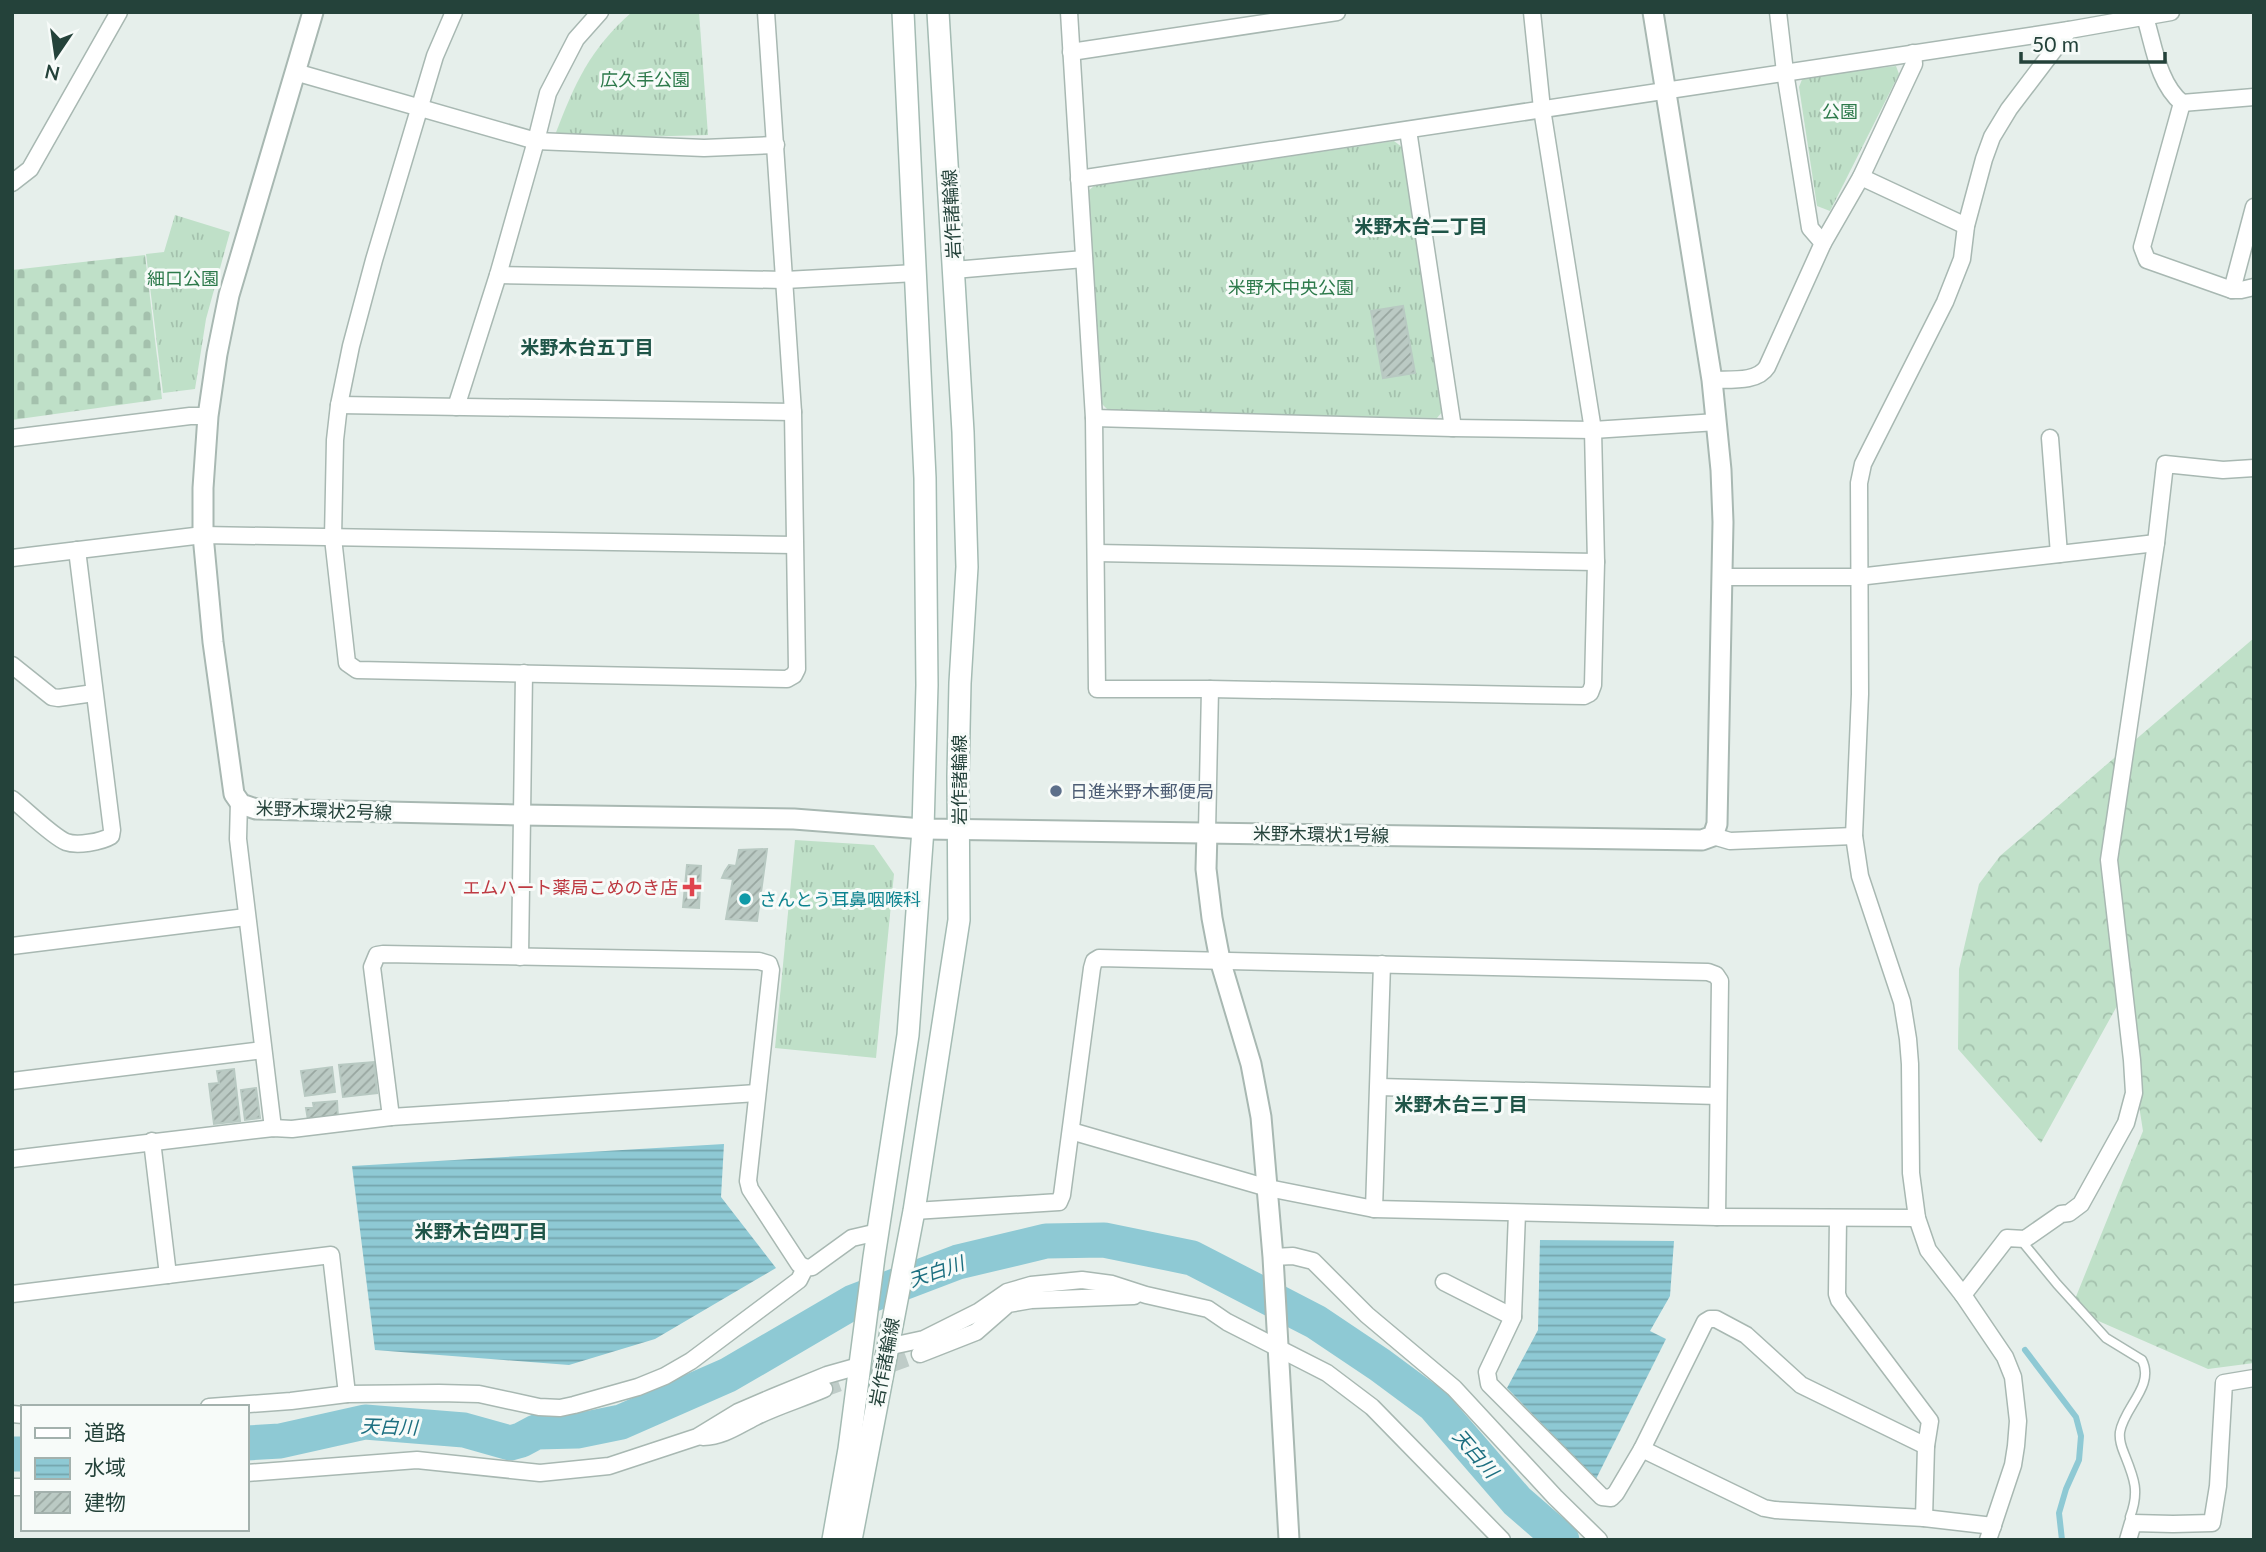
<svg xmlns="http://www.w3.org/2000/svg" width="2266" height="1552" font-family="Lato,'Noto Sans JP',sans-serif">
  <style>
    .grass { fill: url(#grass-tufts) }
    .forest { fill: url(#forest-crowns) }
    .cemetery { fill: url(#cemetery-stones) }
    .water { fill: url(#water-rules) }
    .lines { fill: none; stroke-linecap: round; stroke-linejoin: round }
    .stream { stroke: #8ec9d4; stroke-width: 6 }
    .river { stroke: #8ec9d4; stroke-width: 35 }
    .building { fill: url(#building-hatch); stroke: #b8c9c2; stroke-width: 2 }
    .minor-tunnel { stroke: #bfccc8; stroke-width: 16; stroke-dasharray: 16 8; stroke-linecap: butt }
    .service-casing { stroke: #a8b8b2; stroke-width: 11 }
    .minor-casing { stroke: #a8b8b2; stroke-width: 19 }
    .tertiary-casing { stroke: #a8b8b2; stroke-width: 23 }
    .secondary-casing { stroke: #a4bbb3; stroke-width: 24 }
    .service { stroke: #fff; stroke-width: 8 }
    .minor { stroke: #fff; stroke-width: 16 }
    .tertiary { stroke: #fff; stroke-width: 19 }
    .secondary { stroke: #fff; stroke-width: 21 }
    .service-dot { fill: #5c6f8a; stroke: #f7fbf9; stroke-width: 2.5 }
    .health-dot { fill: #e0444e; stroke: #f7fbf9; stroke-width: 2.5 }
    .culture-dot { fill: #0f9aa8; stroke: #f7fbf9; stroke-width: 2.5 }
    .labels { text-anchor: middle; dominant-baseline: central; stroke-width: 6; stroke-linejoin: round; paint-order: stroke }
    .park-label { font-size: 18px; fill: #2d7a4b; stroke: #f7fbf9 }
    .street-label { font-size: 18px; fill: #24423a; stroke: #f7fbf9 }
    .service-label { font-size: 18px; fill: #4e5e75; stroke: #f7fbf9; text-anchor: start }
    .health-label { font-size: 18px; fill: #be3a42; stroke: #f7fbf9; text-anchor: end }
    .culture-label { font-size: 18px; fill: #0d838f; stroke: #f7fbf9; text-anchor: start }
    .neighbourhood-label { font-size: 19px; font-weight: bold; fill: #1f5548; stroke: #f7fbf9 }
    .water-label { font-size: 19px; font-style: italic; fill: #1c6f80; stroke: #f7fbf9 }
  </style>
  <defs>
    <pattern id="grass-tufts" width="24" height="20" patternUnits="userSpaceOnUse" patternTransform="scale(1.75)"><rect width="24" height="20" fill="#bfe0c8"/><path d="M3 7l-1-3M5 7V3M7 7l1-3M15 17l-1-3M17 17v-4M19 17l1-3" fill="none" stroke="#a4c1ad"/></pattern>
    <pattern id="forest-crowns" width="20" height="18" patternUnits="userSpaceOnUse" patternTransform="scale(1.75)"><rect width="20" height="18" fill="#bfe0c8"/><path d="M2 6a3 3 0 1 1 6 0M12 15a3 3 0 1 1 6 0" fill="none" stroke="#a4c1ad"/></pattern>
    <pattern id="cemetery-stones" width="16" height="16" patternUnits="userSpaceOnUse" patternTransform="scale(1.75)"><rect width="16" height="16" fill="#bfe0c8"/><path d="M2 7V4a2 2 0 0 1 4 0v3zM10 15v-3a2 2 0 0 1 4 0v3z" fill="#a4c1ad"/></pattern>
    <pattern id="water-rules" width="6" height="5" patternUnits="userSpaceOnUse" patternTransform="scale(1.75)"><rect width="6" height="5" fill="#8ec9d4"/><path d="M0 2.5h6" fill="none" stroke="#74a5ad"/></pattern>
    <pattern id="building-hatch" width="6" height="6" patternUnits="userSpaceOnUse" patternTransform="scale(1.75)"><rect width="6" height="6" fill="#bbcac4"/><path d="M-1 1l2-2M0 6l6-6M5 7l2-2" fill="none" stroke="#98a6a0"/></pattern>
  </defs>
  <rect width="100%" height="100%" fill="#e6efeb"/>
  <g class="grass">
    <path d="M632,12h67l9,123 -147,4 -6,-4c20,-52 34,-85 77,-123z"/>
    <polygon points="1896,66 1899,74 1830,211 1817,206 1799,87 1803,77"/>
    <polygon points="1394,141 1402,147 1443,411 1437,418 1110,412 1102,404 1087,192 1095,185"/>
    <polygon points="175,215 230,232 206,319 195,389 163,393 146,254 164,252"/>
    <polygon points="795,840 874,845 894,874 876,1058 775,1048"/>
  </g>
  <polygon class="forest" points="2254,638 2254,1363 2208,1369 2071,1309 2143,1131 2122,997 2041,1143 1958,1049 1959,969 1979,884 2000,856"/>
  <polygon class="cemetery" points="145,255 162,399 12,420 12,270"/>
  <g class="water">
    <polygon points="724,1144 721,1197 776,1268 655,1339 569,1365 375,1350 352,1166"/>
    <polygon points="1540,1240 1674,1241 1670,1296 1650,1331 1666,1339 1596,1479 1507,1388 1538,1330"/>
  </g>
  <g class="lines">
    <polyline class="stream" points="2025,1350 2076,1417 2081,1436 2079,1460 2066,1489 2059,1513 2062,1540"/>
    <g class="river">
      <polyline points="247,1443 280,1441 365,1422 464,1430 510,1443 521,1440 536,1432 577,1431 621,1422 728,1375 853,1302 958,1262 1046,1241 1104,1240 1192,1258 1316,1322 1380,1365 1434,1405 1517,1501 1562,1540"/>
      <polyline points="12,1454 23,1454"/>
    </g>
  </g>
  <g class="building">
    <polygon points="1403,306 1415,373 1383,378 1371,311"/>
    <polygon points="767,849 757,921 726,919 733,879 722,878 725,871 729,865 736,866 739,850"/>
    <polygon points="687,865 701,866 699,908 683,907"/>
    <polygon points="374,1062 377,1093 343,1097 339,1065"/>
    <polygon points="332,1067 335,1092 305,1096 301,1071"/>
    <polygon points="234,1069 240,1121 214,1124 209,1084 219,1083 217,1071"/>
    <polygon points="256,1088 260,1118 245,1120 241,1090"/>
    <polygon points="337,1101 338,1118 308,1120 306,1108 314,1108 313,1103"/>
  </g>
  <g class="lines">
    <polyline class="minor-tunnel" points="824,1389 920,1354"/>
    <g class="service-casing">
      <path id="service" d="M2025,1239v6l32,39 49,54 36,22c13,26 -18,47 -22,72 -1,8 1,14 4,21 10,25 16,38 6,64l3,6"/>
    </g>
    <g class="minor-casing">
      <g id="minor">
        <polyline points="454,12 435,56 374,260 351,346 339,405 335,440 333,538 347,663 357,670 787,679 794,675 797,669 793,412 766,12"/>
        <polyline points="1069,12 1094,418 1097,689 1210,689 1584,696 1590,693 1593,685 1596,562 1593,430 1542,109 1532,12"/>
        <polyline points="1778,12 1785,72 1810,228 1823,243"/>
        <path d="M2146,12l-1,5c9,29 13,66 37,86l-40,144 5,13 85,30h9l13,-3"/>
        <polyline points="1071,52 1337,12"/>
        <polyline points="295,72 536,141 704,148 776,145"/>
        <polyline points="2182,103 2254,97"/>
        <polyline points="1408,130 1453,428"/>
        <polyline points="1861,177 1966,226"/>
        <polyline points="1079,179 2069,30"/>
        <polyline points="12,183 30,169 119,12"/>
        <polyline points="954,270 1084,259"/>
        <polyline points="498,275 785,280 916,273"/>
        <polyline points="2232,290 2254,207"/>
        <path d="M1712,380c17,-1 45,3 55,-13l56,-124 38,-66 53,-113 -1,-11"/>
        <polyline points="339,405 793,412"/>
        <polyline points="456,407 498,275 536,141 548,93 576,39 600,12"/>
        <polyline points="1094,418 1453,428 1593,430 1717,422"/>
        <polyline points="12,438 190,416 208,416"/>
        <polyline points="2050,438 2059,554"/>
        <polyline points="1096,553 1596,562"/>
        <polyline points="12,558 203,535 794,545"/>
        <polyline points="1722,577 1858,577 2156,543"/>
        <polyline points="12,665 52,697 58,698 94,693"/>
        <path d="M12,799c14,11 40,37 54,43 11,4 35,0 45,-6l1,-6 -35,-280"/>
        <polyline points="239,801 238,839 273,1128"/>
        <polyline points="1207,832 1210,689"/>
        <polyline points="1713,836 1730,841 1854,836"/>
        <polyline points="12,946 246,917"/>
        <polyline points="520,957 524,673"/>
        <polyline points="12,1081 263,1050"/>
        <polyline points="1379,1087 1718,1096"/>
        <polyline points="391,1117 372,967 377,955 383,954 759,961 769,964 771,970 748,1181 750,1189 799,1264 805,1268"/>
        <polyline points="1071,1131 1268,1188 1374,1209 1717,1217 1917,1218"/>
        <polyline points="152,1141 168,1275"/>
        <polyline points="12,1159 273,1128 292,1129 391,1117 757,1093"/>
        <polyline points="1374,1209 1382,964"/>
        <polyline points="914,1211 1059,1202 1062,1195 1092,968 1094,961 1099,958 1708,972 1716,975 1720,981 1717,1217"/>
        <polyline points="1517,1213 1513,1317 1487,1372 1489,1384 1602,1497 1611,1498 1616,1493 1642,1449 1705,1322 1710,1319 1716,1319 1746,1335 1801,1385 1926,1446"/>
        <polyline points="1838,1219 1837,1294 1839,1300 1930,1421 1926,1446 1924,1518"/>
        <polyline points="1273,1257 1293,1256 1313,1261 1367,1315 1454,1388 1555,1497 1599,1540"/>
        <polyline points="1444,1282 1513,1317"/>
        <polyline points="12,1294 331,1255 347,1394"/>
        <polyline points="1963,1295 2007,1238 2025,1239 2061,1214 2069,1213 2081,1204 2126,1123 2134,1093 2132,1060 2109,860 2156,543 2165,464 2223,470 2254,468"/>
        <polyline points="887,1347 924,1339 978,1312 1007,1292 1031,1285 1082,1280 1112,1284 1146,1295 1208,1309 1227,1322 1327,1373 1372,1407 1502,1540"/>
        <polyline points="920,1354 976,1332 1008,1304 1031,1300 1134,1296"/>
        <polyline points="209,1407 291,1401 347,1394 439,1393 479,1394 539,1407 560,1408 574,1405 638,1387 665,1376 691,1361 799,1280 805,1268 812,1267 852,1238 878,1232"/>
        <polyline points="12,1414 23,1415"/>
        <path d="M703,1437c21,-1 34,-11 52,-20 22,-11 46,-18 69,-28"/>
        <polyline points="1642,1449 1764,1508 1775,1510 1924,1518 1993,1526"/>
        <polyline points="247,1473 417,1460 540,1473 609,1466 697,1437 738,1412 773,1397 827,1375 859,1366"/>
        <polyline points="12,1487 23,1487"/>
        <polyline points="1988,1540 2013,1465 2016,1446 2018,1421 2013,1377 2005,1357 1963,1295 1928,1250 1917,1218 1911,1173 1910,1064 1908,1039 1902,1002 1860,876 1854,836 1860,694 1859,483 1863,464 1870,450 1945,302 1962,259 1966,226 1984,159 1992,137 2009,109 2069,30 2171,12"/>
        <polyline points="2128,1540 2133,1523 2173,1524 2212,1523 2218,1486 2224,1383 2254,1378"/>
      </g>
    </g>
    <g class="tertiary-casing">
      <g id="tertiary">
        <polyline points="313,12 229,295 217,354 208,416 203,488 203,535 213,642 234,794 241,804 256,809 521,815 794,819 923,829 1702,840 1713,836 1717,824 1723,522 1721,470 1712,380 1653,12"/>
        <polyline points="1207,832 1206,869 1212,918 1220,960 1251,1064 1261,1117 1273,1257 1289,1540"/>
      </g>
    </g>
    <g class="secondary-casing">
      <g id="secondary">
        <polyline points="833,1540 849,1449 874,1257 908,1035 923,829 927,685 925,478 903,12"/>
        <polyline points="851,1540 914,1211 959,920 958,776 960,683 967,567 963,432 938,12"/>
      </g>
    </g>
    <use href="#service" class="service"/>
    <use href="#minor" class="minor"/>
    <use href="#tertiary" class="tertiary"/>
    <use href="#secondary" class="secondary"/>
  </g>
  <circle class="service-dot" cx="1056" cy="791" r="7"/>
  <path class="health-dot" d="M688.5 876.5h7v7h7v7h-7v7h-7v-7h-7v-7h7z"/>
  <circle class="culture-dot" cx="745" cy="899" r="7"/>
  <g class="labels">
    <g class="park-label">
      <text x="645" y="79">広久手公園</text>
      <text x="1840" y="111">公園</text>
      <text x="183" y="278">細口公園</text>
      <text x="1291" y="287">米野木中央公園</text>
    </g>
    <g class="street-label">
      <text transform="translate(951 214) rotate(-93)">岩作諸輪線</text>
      <text transform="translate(959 780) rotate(-90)">岩作諸輪線</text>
      <text transform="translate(324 810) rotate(2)">米野木環状2号線</text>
      <text transform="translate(1321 834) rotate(1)">米野木環状1号線</text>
      <text transform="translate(884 1362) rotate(-79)">岩作諸輪線</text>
    </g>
    <g class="service-label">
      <text x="1070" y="791">日進米野木郵便局</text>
    </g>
    <g class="health-label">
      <text x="678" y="887">エムハート薬局こめのき店</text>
    </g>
    <g class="culture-label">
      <text x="759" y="899">さんとう耳鼻咽喉科</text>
    </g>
    <g class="neighbourhood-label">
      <text x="1421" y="225">米野木台二丁目</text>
      <text x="587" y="346">米野木台五丁目</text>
      <text x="1461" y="1103">米野木台三丁目</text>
      <text x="481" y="1230">米野木台四丁目</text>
    </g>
    <g class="water-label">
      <text transform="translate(936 1271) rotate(-19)">天白川</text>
      <text transform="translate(389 1426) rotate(2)">天白川</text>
      <text transform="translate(1476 1453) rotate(49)">天白川</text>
    </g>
  </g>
  <rect width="2266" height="1552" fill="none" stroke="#24423a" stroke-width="28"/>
  <rect x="21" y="1405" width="228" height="126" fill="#f7fbf9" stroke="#a3b1ad" stroke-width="2"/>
  <rect x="35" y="1428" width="35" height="10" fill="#ffffff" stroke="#a3b1ad" stroke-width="2"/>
  <text x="84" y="1440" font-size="21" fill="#24423a">道路</text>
  <rect x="35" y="1458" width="35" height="21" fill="url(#water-rules)" stroke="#a3b1ad" stroke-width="2"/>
  <text x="84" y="1475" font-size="21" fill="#24423a">水域</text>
  <rect x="35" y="1492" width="35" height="21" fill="url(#building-hatch)" stroke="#a3b1ad" stroke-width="2"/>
  <text x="84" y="1510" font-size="21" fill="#24423a">建物</text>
  <g transform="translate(56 56) rotate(193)" stroke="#f7fbf9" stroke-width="5" paint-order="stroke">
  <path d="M0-5L12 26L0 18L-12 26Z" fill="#24423a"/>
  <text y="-10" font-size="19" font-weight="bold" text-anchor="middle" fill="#24423a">N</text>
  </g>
  <path d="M2021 52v10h144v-10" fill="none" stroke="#24423a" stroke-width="3.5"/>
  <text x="2032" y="52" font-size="21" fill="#24423a" stroke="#f7fbf9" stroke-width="5" paint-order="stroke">50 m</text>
</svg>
